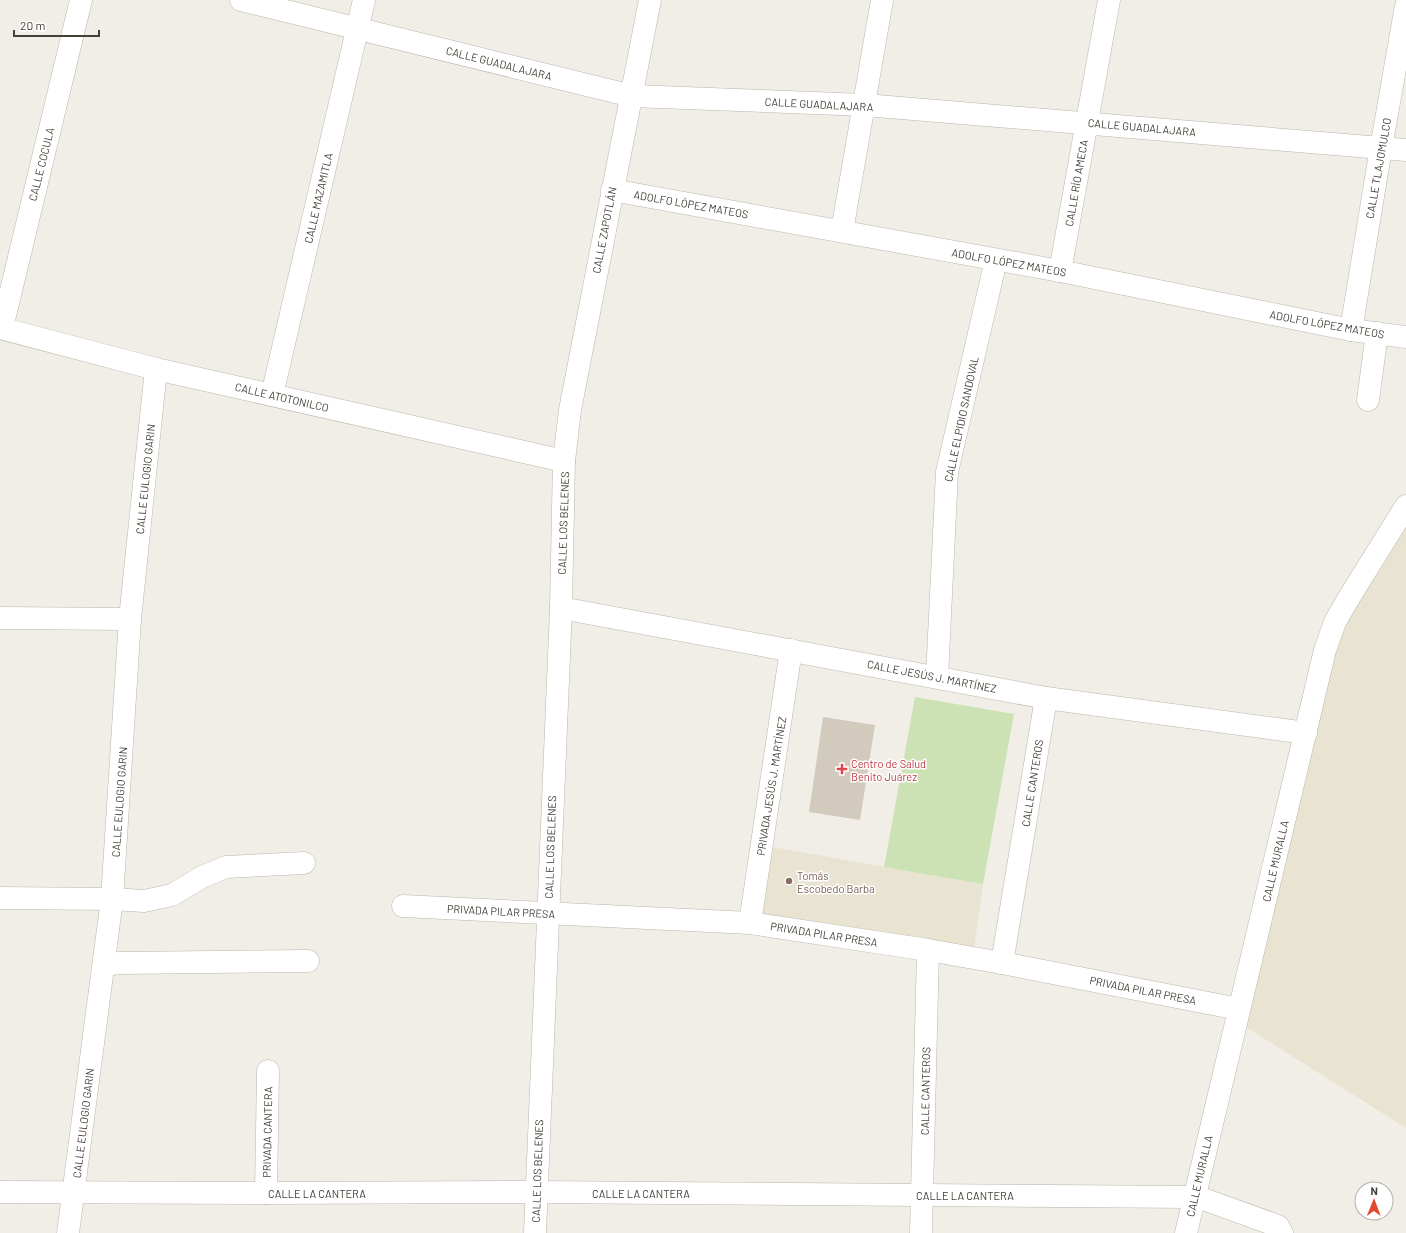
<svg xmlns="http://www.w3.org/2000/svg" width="1406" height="1233" font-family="Barlow,sans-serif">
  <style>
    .education { fill: #e9e3d2 }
    .green { fill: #cce2b4 }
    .building { fill: #d2cabd }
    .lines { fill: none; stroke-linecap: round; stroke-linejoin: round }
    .minor-casing { stroke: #bcb6aa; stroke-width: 23 }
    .tertiary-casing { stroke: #bcb6aa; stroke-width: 23 }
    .minor { stroke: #fff; stroke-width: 22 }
    .tertiary { stroke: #fff; stroke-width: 22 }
    .health-dot { fill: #e0444e; stroke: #fff; stroke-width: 1.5 }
    .education-dot { fill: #8d6e63; stroke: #fff; stroke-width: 1.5 }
    .labels { text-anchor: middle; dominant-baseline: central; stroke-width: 3; stroke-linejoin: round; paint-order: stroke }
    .street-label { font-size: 11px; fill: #443f37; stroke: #fff }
    .health-label { font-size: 11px; fill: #be3a42; stroke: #fff; text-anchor: start }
    .education-label { font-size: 11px; fill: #785e54; stroke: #fff; text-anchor: start }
  </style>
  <rect width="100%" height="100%" fill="#f1eee7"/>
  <g class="education">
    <polygon points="1406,528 1406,1128 1246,1027 1335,641"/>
    <polygon points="772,847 983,884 974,949 762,916"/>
  </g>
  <polygon class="green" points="915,697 1014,714 983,884 884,867"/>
  <polygon class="building" points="823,717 875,725 860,820 809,812"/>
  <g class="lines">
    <g class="minor-casing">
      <g id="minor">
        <polyline points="612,190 1060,271 1351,330 1406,337"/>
        <polyline points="842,231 882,0"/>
        <polyline points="1060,271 1109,0"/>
        <polyline points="0,328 156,369 564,461"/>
        <polyline points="2,328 81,0"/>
        <polyline points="1351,330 1381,148 1406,6"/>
        <polyline points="272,395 364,0"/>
        <polyline points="1368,400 1377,333"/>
        <polyline points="561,608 1046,698 1306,733"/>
        <polyline points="0,618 130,619"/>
        <polyline points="937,677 947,472 996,260"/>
        <polyline points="0,898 112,899 144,901 172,895 202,877 226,867 304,863"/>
        <polyline points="403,906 750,923 928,950 1002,963 1239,1009"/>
        <polyline points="750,923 791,650"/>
        <polyline points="1002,963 1046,698"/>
        <polyline points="104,965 120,963 308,961"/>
        <polyline points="0,1192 266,1193 536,1192 1194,1197 1206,1200 1278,1226 1282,1233"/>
        <polyline points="266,1193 268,1071"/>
        <polyline points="68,1233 112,899 130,619 156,369"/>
        <polyline points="535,1233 561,608 564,461 570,410 650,0"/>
        <polyline points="921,1233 928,950"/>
        <polyline points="1186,1233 1325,650 1335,622 1350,596 1406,506"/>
      </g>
    </g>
    <g class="tertiary-casing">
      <polyline id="tertiary" points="241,0 632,96 865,105 1406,150"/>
    </g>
    <use href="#minor" class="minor"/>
    <use href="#tertiary" class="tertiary"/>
  </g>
  <path class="health-dot" d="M840 763h4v4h4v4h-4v4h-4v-4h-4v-4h4z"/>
  <circle class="education-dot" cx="789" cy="881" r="4"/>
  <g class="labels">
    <g class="street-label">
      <text transform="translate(499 63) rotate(14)">CALLE GUADALAJARA</text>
      <text transform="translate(819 104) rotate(3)">CALLE GUADALAJARA</text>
      <text transform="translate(1142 127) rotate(5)">CALLE GUADALAJARA</text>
      <text transform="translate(41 164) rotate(-76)">CALLE COCULA</text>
      <text transform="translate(1378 168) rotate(-80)">CALLE TLAJOMULCO</text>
      <text transform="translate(1076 183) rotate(-80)">CALLE RÍO AMECA</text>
      <text transform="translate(318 198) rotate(-77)">CALLE MAZAMITLA</text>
      <text transform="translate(691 204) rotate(10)">ADOLFO LÓPEZ MATEOS</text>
      <text transform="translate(604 230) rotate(-79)">CALLE ZAPOTLÁN</text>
      <text transform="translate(1009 262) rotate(10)">ADOLFO LÓPEZ MATEOS</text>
      <text transform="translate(1327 324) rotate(10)">ADOLFO LÓPEZ MATEOS</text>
      <text transform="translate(282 397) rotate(13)">CALLE ATOTONILCO</text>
      <text transform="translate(961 419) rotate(-78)">CALLE ELPIDIO SANDOVAL</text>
      <text transform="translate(145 479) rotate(-84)">CALLE EULOGIO GARIN</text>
      <text transform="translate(563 523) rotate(-88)">CALLE LOS BELENES</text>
      <text transform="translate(932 676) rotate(11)">CALLE JESÚS J. MARTÍNEZ</text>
      <text transform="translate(1032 783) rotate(-81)">CALLE CANTEROS</text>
      <text transform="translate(771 786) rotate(-81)">PRIVADA JESÚS J. MARTÍNEZ</text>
      <text transform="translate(119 802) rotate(-86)">CALLE EULOGIO GARIN</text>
      <text transform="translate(550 847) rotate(-88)">CALLE LOS BELENES</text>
      <text transform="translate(1275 861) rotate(-77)">CALLE MURALLA</text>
      <text transform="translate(501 911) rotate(3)">PRIVADA PILAR PRESA</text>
      <text transform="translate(824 934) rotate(9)">PRIVADA PILAR PRESA</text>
      <text transform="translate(1143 990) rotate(11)">PRIVADA PILAR PRESA</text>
      <text transform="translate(925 1091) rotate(-89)">CALLE CANTEROS</text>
      <text transform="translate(83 1123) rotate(-83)">CALLE EULOGIO GARIN</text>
      <text transform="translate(267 1132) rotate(-89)">PRIVADA CANTERA</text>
      <text transform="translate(537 1171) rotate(-88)">CALLE LOS BELENES</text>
      <text transform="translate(1199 1176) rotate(-77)">CALLE MURALLA</text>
      <text x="317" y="1193">CALLE LA CANTERA</text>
      <text x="641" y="1193">CALLE LA CANTERA</text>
      <text x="965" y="1195">CALLE LA CANTERA</text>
    </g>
    <g class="health-label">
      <text x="851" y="763">Centro de Salud<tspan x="851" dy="13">Benito Juárez</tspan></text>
    </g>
    <g class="education-label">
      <text x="797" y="875">Tomás<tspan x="797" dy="13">Escobedo Barba</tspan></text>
    </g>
  </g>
  <g transform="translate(1374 1201) rotate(1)"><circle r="19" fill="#ffffff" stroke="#b4b2af"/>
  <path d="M0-3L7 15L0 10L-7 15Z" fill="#e3492c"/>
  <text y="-6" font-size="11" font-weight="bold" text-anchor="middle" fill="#443f37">N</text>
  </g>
  <path d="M14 30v6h85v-6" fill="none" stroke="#443f37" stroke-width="2"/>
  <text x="20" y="30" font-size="12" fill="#443f37" stroke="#ffffff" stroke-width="3" paint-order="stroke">20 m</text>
</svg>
